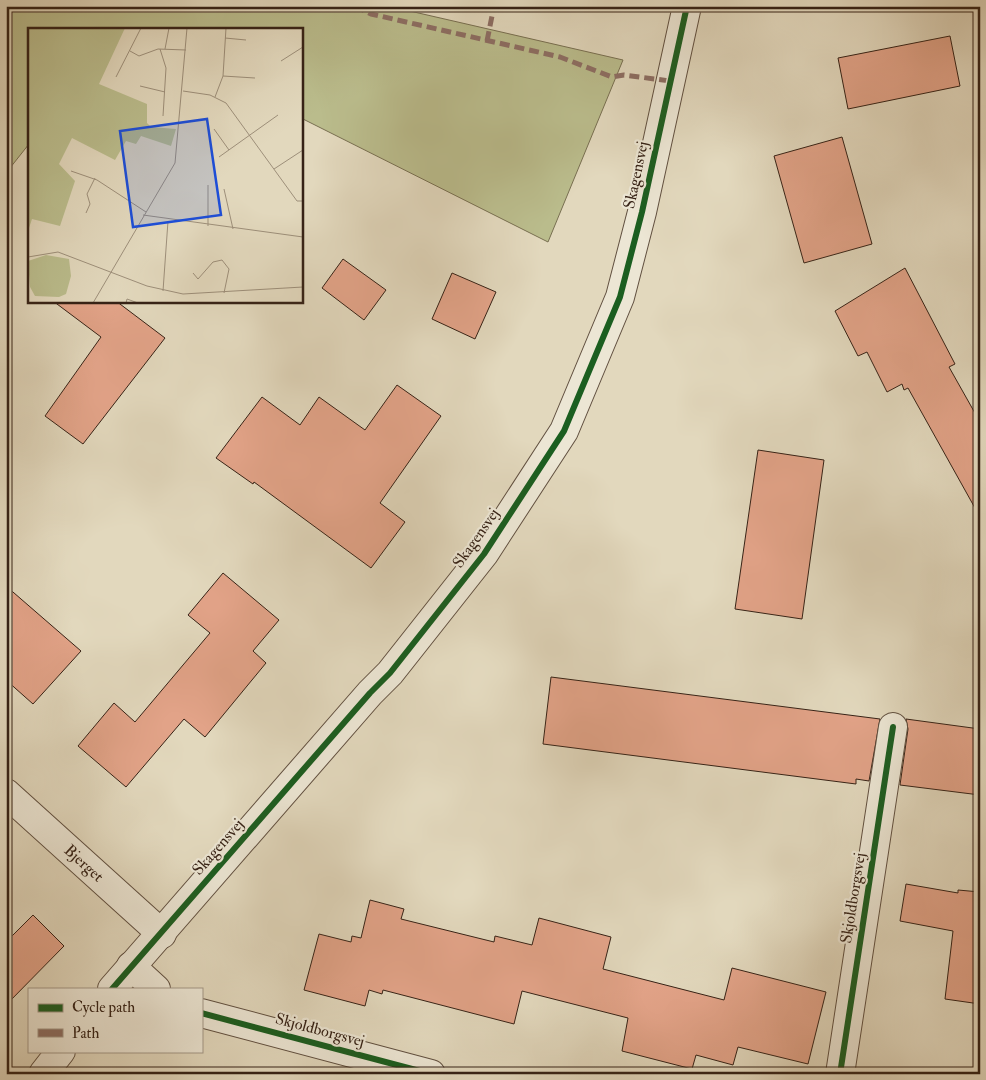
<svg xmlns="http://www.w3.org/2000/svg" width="986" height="1080" font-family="'IM FELL Double Pica',serif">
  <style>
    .green { fill: #babc8c; stroke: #786f51 }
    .building { fill: #e2a388; stroke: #362216 }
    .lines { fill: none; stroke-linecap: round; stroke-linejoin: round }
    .minor-casing { stroke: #615040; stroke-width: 30 }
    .tertiary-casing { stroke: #615040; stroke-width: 30 }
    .minor { stroke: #ece6d4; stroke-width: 28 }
    .tertiary { stroke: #ece6d4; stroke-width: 28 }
    .quiet { stroke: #8d6e63; stroke-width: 5; stroke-dasharray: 10 5; stroke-linecap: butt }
    .cycleway-casing { stroke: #ece6d4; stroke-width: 9 }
    .cycleway { stroke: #1b5e20; stroke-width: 6 }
    .labels { text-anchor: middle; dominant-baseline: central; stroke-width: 4.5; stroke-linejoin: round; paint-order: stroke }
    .street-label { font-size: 16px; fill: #362216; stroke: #ece6d4 }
    .inset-road { fill: none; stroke: #9d8f7a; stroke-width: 1 }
    .view { fill: #1d4ed8; fill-opacity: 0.15; stroke: #1d4ed8; stroke-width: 2.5 }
    .inset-edge { fill: none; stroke: #362216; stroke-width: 2.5 }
  </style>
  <rect width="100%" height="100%" fill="#e2d8bd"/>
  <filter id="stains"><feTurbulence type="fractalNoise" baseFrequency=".004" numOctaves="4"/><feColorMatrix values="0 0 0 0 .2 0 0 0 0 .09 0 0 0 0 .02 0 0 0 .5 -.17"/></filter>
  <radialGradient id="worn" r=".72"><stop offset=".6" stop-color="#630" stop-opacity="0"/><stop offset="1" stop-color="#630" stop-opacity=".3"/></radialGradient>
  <polygon class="green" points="6,6 388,6 623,60 548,242 301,118 301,29 29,29 29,144 6,173"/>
  <g class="building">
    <polygon points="950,36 960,86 848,109 838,58"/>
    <polygon points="842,137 872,244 804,263 774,156"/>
    <polygon points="343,259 386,290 364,320 322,288"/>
    <polygon points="905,268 955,364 949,367 980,422 980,517 908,388 904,390 902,384 887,392 867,352 858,356 835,311"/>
    <polygon points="452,273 496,292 475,339 432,319"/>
    <polygon points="53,301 116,301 165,338 83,444 45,416 101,337"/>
    <polygon points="397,385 441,416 380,503 405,522 371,568 254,482 253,484 216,458 262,397 300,425 319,397 365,430"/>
    <polygon points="758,450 824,460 802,619 735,609"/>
    <polygon points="223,573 279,620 253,651 266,663 205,737 184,719 126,787 78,746 114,703 135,722 210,633 188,615"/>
    <polygon points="6,586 81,651 33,704 6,680"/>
    <polygon points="551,677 880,719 869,781 856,779 856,784 543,744"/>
    <polygon points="906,719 980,729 980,795 900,785 908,729"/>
    <polygon points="906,884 958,893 958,890 980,892 980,1004 945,999 953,931 900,921"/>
    <polygon points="370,900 404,909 401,919 494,942 495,936 532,945 539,918 611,937 603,969 724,1000 732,968 826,992 808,1064 738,1047 733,1065 696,1055 692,1069 622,1051 628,1018 522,991 514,1024 383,990 382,994 369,990 365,1006 304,990 319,934 351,942 352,936 361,938"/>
    <polygon points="33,915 64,946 6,1005 6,942"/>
  </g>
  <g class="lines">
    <g class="minor-casing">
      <g id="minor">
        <path id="s1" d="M6,793l156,141"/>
        <polyline points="131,966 156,989"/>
        <polyline points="201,1013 431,1074"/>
        <polyline points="840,1074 893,727"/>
      </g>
    </g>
    <g class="tertiary-casing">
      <g id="tertiary">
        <polyline points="112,989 370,693 390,673 484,554 564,431 620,297 642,212 687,6"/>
        <polyline points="43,1074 61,1051"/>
      </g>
    </g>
    <use href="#minor" class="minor"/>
    <use href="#tertiary" class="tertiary"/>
    <g class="quiet">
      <polyline points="355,6 371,14 560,57 612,77 624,75 670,81"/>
      <polyline points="487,41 494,6"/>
    </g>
    <g class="cycleway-casing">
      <g id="cycleway">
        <polyline points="112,989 370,693 390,673 484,554 564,431 620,297 642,212 687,6"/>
        <polyline points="201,1013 431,1074"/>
        <polyline points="840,1074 893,727"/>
      </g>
    </g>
    <use href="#cycleway" class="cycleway"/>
  </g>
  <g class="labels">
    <g class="street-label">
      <text transform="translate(636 175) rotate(-78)">Skagensvej</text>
      <text transform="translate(476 538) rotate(-55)">Skagensvej</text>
      <text transform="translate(218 847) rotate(-49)">Skagensvej</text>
      <text stroke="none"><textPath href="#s1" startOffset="105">Bjerget</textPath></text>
      <text transform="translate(853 898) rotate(-81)">Skjoldborgsvej</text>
      <text transform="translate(320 1030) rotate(15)">Skjoldborgsvej</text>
    </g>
  </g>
  <g transform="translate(28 28)">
    <rect width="275" height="275" fill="#e2d8bd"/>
    <path d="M0,0h97l-26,56 48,20v19l4,4 25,2 -5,17 -30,-10 -5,8 -10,-3 -11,19 -43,-22 -13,26 16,17 -15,45 -28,-7 -4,12zM18,227l23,4 2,17 -5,18 -7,3 -24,-1 -5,-9 -2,-26z" fill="#babc8c"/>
    <path class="inset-road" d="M197,10l21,2M132,21l6,19 -3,48M137,21l4,-21M102,23l9,5 19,-7 28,1M253,33l22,-14M195,48l32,2M88,49l25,-49M112,58l25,6M155,63l27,4 16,8 71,98h6M187,69l8,-21 3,-48M186,101l15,21M191,129l59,-42M246,141l29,-19M43,143l26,9 49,32M196,161l9,40M58,185l4,-9 -3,-10 8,-16M115,187l160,22M180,198v-41M0,229l30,-5 89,34 36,8 120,-7M165,245l5,6 15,-17 9,-2 7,9 -5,24M135,263l5,-70M65,275l82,-140 12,-135M98,275l1,-4 11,4"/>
    <path class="view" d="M179,91l14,96 -88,12 -13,-96z"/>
    <rect width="275" height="275" class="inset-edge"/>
  </g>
  <rect width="986" height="1080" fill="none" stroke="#e2d8bd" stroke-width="25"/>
  <rect x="8" y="8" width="971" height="1065" fill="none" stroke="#362216" stroke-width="2.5"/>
  <rect x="12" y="12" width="961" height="1055" fill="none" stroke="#362216"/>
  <rect x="28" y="988" width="175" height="65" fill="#ece6d4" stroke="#a39888"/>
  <rect x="38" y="1004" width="25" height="8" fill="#1b5e20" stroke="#a39888"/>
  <text x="72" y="1012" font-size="15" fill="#362216">Cycle path</text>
  <rect x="38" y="1029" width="25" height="8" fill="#8d6e63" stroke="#a39888"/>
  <text x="72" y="1038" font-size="15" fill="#362216">Path</text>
  <rect width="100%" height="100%" filter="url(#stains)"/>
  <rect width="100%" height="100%" fill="url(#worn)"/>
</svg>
